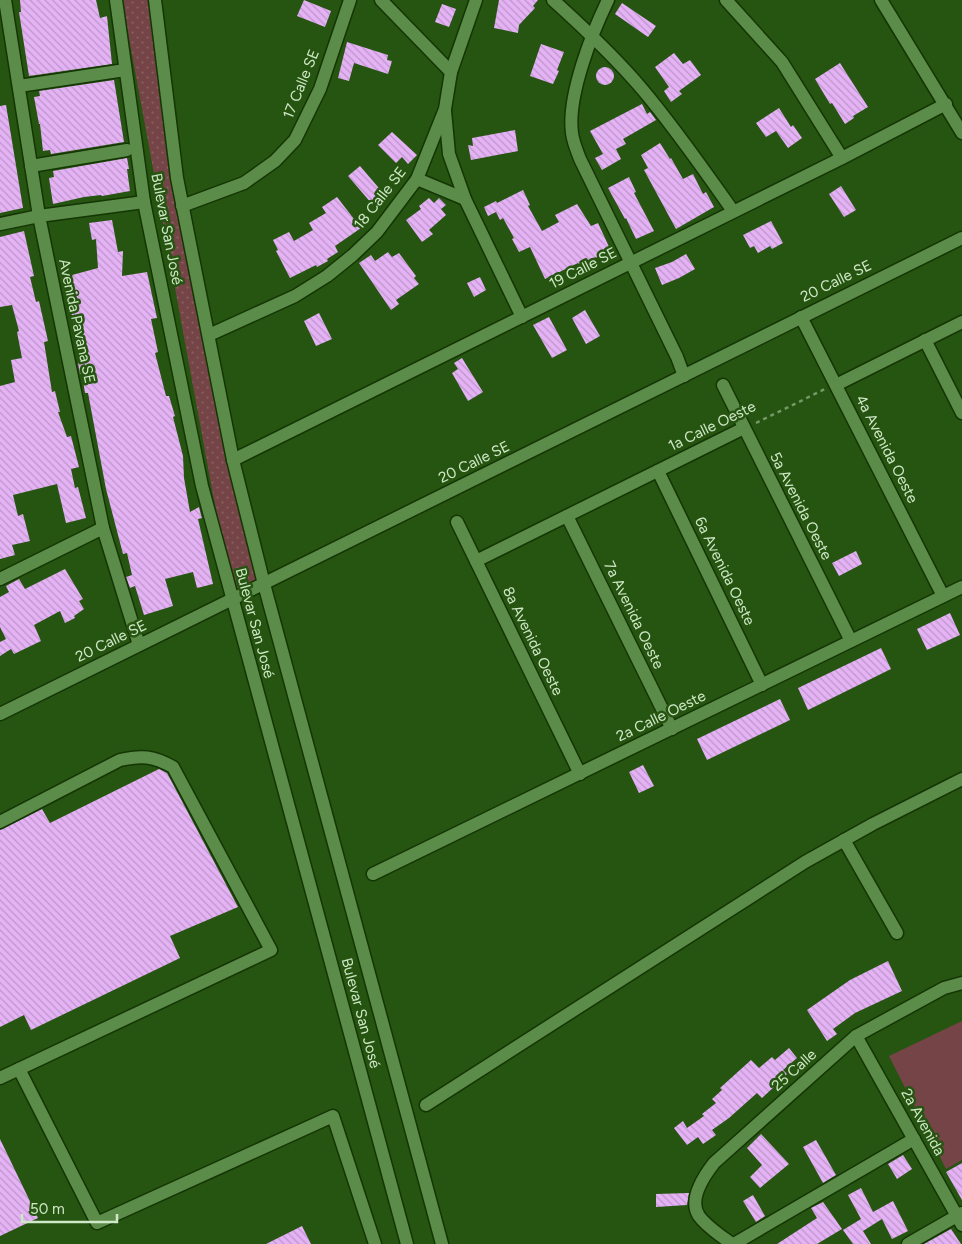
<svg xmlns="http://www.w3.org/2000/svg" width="962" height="1244" font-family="Figtree,sans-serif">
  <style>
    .park { fill: url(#park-dots) }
    .pitch { fill: #754446 }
    .building { fill: url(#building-back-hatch) }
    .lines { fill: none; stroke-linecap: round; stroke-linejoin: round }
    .minor-casing { stroke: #143604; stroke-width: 15 }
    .path { stroke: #759a66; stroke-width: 2.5; stroke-dasharray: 4 4; stroke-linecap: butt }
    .minor { stroke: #5c8c4a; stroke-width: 12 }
    .labels { text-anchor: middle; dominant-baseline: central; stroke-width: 5; stroke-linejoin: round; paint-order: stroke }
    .street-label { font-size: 15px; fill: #cfe8c6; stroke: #265411 }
  </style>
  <defs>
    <pattern id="park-dots" width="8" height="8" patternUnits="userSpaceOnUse" patternTransform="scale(1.25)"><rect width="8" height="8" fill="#754446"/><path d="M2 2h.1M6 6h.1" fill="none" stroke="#885f5f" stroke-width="1.8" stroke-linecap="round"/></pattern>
    <pattern id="building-back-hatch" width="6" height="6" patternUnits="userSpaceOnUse" patternTransform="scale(1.25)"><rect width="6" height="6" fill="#e5b2f6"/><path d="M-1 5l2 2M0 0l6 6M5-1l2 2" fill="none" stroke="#bb97c7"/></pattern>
  </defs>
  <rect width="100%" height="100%" fill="#265411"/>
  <polygon class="park" points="122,0 156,0 183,178 262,584 232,598"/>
  <polygon class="pitch" points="962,1021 962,1160 946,1169 889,1056"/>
  <g class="building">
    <polygon points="20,0 96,0 100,18 107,16 112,64 29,76 19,12 21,12"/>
    <polygon points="304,0 331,11 325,27 297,16"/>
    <polygon points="499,0 538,0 533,6 535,8 519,25 518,33 494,28"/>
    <polygon points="622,3 656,26 648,37 615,14"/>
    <polygon points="442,4 456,9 449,27 435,22"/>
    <polygon points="347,42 388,55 387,60 392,61 388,74 354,63 349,81 338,78"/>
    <polygon points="541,44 564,52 557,70 559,71 553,84 530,76"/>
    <polygon points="674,53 683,64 690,60 701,75 679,91 682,94 671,102 664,91 669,87 655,67"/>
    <polygon points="840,63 868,107 853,116 854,118 845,124 832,103 830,104 815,79"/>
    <circle cx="605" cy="76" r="9"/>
    <polygon points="114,80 124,142 51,154 50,150 43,151 40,124 39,124 34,97 40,96 39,91"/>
    <polygon points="642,104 647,114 650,112 656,120 623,139 626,144 616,149 621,159 602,170 595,158 603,154 590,131"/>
    <polygon points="6,105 23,208 0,213 0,106"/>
    <polygon points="779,108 791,127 793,125 802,138 788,148 776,131 766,137 756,123"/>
    <polygon points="515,130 518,151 471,160 468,145 473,146 472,138"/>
    <polygon points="392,132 417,155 408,164 402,157 396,163 378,145"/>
    <polygon points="660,143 670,159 671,158 683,179 693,174 703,194 706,192 714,207 676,229 644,170 648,168 641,155"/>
    <polygon points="127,158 129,169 127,169 130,191 102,196 101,195 84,197 53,204 49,178 54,177 53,171"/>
    <polygon points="360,166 384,194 372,204 348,176"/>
    <polygon points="629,177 636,192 634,193 654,231 636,239 626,218 625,219 608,188"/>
    <polygon points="841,186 856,210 844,217 829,194"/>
    <polygon points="523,190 530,205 528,206 542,231 559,222 555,215 577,204 591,226 598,223 611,251 597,258 596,257 579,264 578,263 545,279 530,247 519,252 512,239 514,238 503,218 500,220 496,212 488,216 484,207 496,201 497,203"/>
    <polygon points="337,197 361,228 335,246 338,252 327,259 328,261 317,267 316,265 290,278 276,251 278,250 273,240 289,232 294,241 313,230 309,223 326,213 322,207"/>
    <polygon points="429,198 434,203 439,198 446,205 441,209 446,215 429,230 433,234 422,242 406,220 421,209 419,206"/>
    <polygon points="112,220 118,252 123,251 122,276 147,272 157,318 151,319 158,352 155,353 166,396 169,396 175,416 173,417 183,456 184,478 190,512 199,507 201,515 202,518 198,519 213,584 197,588 193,572 165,579 173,606 144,615 135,586 130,588 126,577 132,575 127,553 123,554 106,489 88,393 85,393 82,374 80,374 78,363 80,363 76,339 78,339 70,308 68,309 61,278 98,268 96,239 92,240 89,223"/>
    <polygon points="771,221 783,243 772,249 770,246 758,253 754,246 750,248 743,235"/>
    <polygon points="24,231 34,276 30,277 36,302 39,301 48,341 44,342 52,392 55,391 60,412 58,412 67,437 71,436 79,467 71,469 75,488 78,487 86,518 66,523 57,484 13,495 18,516 23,514 30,541 12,545 15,555 0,559 0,386 15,382 11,360 22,358 17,332 19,331 12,305 0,307 0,237"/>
    <polygon points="388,252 392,257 399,253 416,276 414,278 419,284 396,300 399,304 391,310 359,263 371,255 375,261"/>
    <polygon points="686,254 695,269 679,278 662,285 655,268 672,262"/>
    <polygon points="480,277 486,290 474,297 467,283"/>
    <polygon points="585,310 600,336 586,344 572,318"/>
    <polygon points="319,313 332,339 316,346 304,321"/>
    <polygon points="549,317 567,350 552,358 533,325"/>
    <polygon points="462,358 483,392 468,401 452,373 458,369 454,363"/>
    <polygon points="856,551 862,564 839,576 832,563"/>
    <polygon points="65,569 83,599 79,601 84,609 74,616 75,618 65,623 60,611 34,625 41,641 14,654 11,649 0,656 0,642 6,639 0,627 0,597 9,592 6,586 19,579 25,589"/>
    <polygon points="950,613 960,635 927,650 917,629"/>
    <polygon points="881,648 891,669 808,710 798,688"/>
    <polygon points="780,699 790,720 707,760 697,739"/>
    <polygon points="643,765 654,786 639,793 629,772"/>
    <polygon points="159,769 167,773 238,907 170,936 180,958 31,1030 24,1015 0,1027 0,830 42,809 50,823"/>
    <polygon points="888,961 902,991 855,1013 833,1029 837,1034 827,1041 807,1010 850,980"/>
    <polygon points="789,1048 797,1058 783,1070 787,1074 774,1085 775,1086 762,1098 757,1093 729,1118 712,1130 716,1135 703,1144 698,1137 687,1145 674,1128 683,1121 687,1128 704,1116 702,1114 716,1103 712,1099 722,1090 720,1088 751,1060 759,1068 772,1057 775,1060"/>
    <polygon points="761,1134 789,1164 760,1188 750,1177 762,1165 747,1148"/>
    <polygon points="0,1139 38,1218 0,1236"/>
    <polygon points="816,1140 836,1175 823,1183 803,1147"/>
    <polygon points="903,1155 912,1169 897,1179 888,1164"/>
    <polygon points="962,1163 962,1200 946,1172"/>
    <polygon points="861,1188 873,1212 893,1201 908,1231 892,1239 882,1219 863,1231 871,1244 853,1244 843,1230 861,1219 848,1195"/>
    <polygon points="689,1193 687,1205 656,1207 656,1194"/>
    <polygon points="753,1195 765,1216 756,1222 743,1201"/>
    <polygon points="823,1202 842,1229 817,1244 777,1244 817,1218 811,1208"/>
    <polygon points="302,1226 311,1244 266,1244"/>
    <polygon points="951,1229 961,1244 924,1244"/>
  </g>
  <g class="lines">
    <g class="minor-casing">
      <g id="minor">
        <polyline points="5,0 39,216 103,528 139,645"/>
        <polyline points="116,0 144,202 202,486 407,1244"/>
        <polyline points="155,0 177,178 233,460 264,584 442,1244"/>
        <polyline points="381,0 451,72"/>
        <path d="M553,0c31,28 62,57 89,89 33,39 62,81 91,122"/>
        <path d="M608,0c-16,33 -41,96 -36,133 1,9 5,18 8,26l97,198 7,19"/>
        <polyline points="726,0 782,62 842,158"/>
        <polyline points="881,0 962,133"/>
        <polyline points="19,86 125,70"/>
        <polyline points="445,111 449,154 465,199 522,317"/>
        <polyline points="31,166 127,150"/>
        <polyline points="417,179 465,199"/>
        <polyline points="182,206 244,183 275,161 295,140 320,89 350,0"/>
        <polyline points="0,224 39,216 144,202"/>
        <polyline points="801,317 943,596"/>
        <polyline points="209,335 295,296 327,276 353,255 377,232 417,179 445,109 451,72 476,0"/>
        <polyline points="925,340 962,413"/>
        <polyline points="723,385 851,641"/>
        <polyline points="836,385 962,322"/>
        <polyline points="233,460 842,158 946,104"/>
        <polyline points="658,471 762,685"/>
        <polyline points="567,516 672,729"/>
        <polyline points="457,522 580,774"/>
        <polyline points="476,561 744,428"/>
        <polyline points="0,579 103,528"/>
        <polyline points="0,714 962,238"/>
        <path d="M0,822l120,-62c22,-5 33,-4 53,7l98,183 -271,128"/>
        <polyline points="844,840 897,933"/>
        <polyline points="373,874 962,587"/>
        <polyline points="856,1036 962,1225"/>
        <polyline points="19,1069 97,1223 333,1116 375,1244"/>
        <polyline points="426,1105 805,862 873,824 962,779"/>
        <path d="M732,1244c-11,-8 -25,-17 -33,-28 -11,-16 5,-40 15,-53l142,-127 88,-48 18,-5"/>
        <polyline points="734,1244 914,1139"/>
        <polyline points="908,1244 962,1213"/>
      </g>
    </g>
    <polyline class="path" points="756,423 825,389"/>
    <use href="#minor" class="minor"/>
  </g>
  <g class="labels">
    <g class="street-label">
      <text transform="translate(301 84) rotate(-68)">17 Calle SE</text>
      <text transform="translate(380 198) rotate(-52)">18 Calle SE</text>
      <text transform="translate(167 229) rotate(79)">Bulevar San José</text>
      <text transform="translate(583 268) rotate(-27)">19 Calle SE</text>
      <text transform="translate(836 281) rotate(-26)">20 Calle SE</text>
      <text transform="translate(77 321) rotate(78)">Avenida Pavana SE</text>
      <text transform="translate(712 426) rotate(-26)">1a Calle Oeste</text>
      <text transform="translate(887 449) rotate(63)">4a Avenida Oeste</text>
      <text transform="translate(474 462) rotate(-26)">20 Calle SE</text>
      <text transform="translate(801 506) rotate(63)">5a Avenida Oeste</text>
      <text transform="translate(725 571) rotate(64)">6a Avenida Oeste</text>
      <text transform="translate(634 615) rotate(64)">7a Avenida Oeste</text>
      <text transform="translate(255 623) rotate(75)">Bulevar San José</text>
      <text transform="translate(111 641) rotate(-26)">20 Calle SE</text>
      <text transform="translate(533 641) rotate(64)">8a Avenida Oeste</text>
      <text transform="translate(661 716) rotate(-26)">2a Calle Oeste</text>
      <text transform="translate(361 1013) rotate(75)">Bulevar San José</text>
      <text transform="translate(794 1070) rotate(-42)">25 Calle</text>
      <text transform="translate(923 1122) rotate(61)">2a Avenida</text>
    </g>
  </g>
  <path d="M22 1214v8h95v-8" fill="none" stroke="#cfe8c6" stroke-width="2.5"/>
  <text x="30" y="1214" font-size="15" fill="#cfe8c6" stroke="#265411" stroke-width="4" paint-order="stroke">50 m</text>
</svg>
